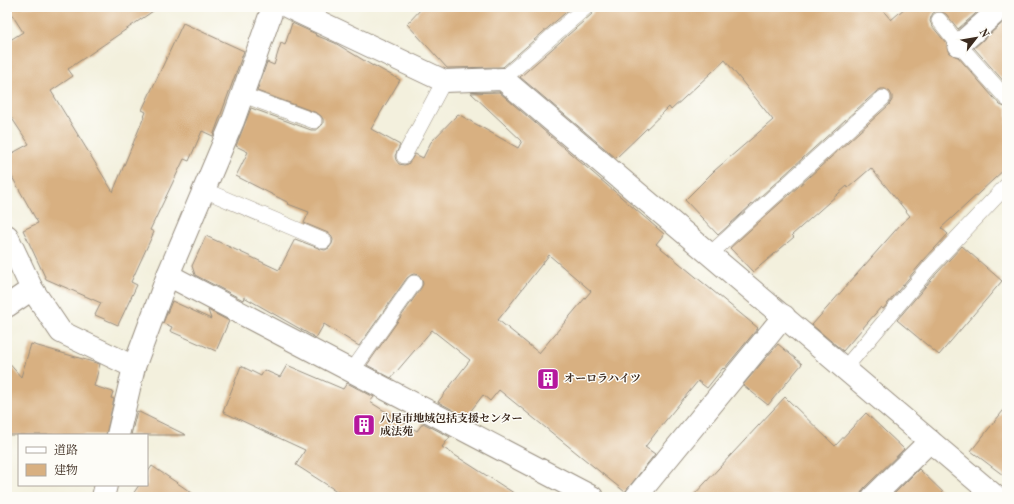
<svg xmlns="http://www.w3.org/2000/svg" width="1014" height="504" font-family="'Old Standard TT','Noto Serif JP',serif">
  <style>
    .building { fill: #d8b081; fill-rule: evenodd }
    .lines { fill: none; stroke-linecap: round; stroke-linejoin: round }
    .lane-casing { stroke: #978d7e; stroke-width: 16 }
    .street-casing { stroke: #978d7e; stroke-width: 24 }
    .lane { stroke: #fff; stroke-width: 15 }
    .street { stroke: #fff; stroke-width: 22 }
    .labels { text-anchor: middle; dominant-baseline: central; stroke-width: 3; stroke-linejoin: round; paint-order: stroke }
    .poi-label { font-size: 11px; font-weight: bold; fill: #3b2a1e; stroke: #fdfcf7; text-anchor: start }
  </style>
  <rect width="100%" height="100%" fill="#fdfcf7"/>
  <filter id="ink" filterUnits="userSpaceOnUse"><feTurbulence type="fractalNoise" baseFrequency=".025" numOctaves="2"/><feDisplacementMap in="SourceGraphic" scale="8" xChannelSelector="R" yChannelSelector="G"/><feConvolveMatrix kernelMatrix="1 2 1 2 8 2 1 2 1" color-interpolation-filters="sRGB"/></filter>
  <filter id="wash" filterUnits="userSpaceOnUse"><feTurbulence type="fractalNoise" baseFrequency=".012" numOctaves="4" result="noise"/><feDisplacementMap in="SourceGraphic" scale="16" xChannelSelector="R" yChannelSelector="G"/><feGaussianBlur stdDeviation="0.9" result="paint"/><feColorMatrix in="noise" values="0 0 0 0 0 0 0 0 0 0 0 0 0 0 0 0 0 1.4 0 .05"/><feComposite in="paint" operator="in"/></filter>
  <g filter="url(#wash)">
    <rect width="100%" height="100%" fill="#f3f0dd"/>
    <g id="blocks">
      <g class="building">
        <polygon points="7,7 159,7 68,69 73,76 51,91 113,192 146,112 142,110 183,23 244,51 213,136 202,131 189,161 184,159 150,230 154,232 131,282 137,285 118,325 95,315 101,303 46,279 23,230 38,223 7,168 7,156 29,144 7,111 7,42 23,32"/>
        <polygon points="423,7 572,7 503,67 447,68 407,24"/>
        <polygon points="595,7 880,7 891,20 906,7 983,7 958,29 946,14 942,12 937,11 933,13 931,17 930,21 932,26 947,44 947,48 949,53 958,57 1000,105 1007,108 1007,167 941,228 948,234 923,261 883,309 881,307 843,351 812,325 901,224 910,216 871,168 848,188 847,186 792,235 794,237 753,272 730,248 889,105 892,100 892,96 890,92 885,89 881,89 877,91 718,235 685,200 714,171 773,120 725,60 671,110 669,107 616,158 520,77 592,14"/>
        <polygon points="1007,19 1007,85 974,48"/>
        <path d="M292,23l24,11 -1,1 20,8 38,23v-1l27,15 -29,49 29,16 -5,11 1,4 3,4 5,1 4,-1 7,-10 8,4 8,-16 27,-28 60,34 4,-7 -51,-48 28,-1 165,142 -8,10 102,84 -34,41 -1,-1 -16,20 -9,-7 -37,45 -16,21 10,7 -30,38 -126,-102 -9,11 -7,-6 -17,22 -28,-15 32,-42 -38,-30 -41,48 -24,-13 54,-77 2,-4 -1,-4 -3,-5 -5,-1 -3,1 -4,3 -48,68 -35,-22 -8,14 -72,-41 -1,3 -48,-25 -3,-9 14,-30 73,34 16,-31 26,10 4,1 4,-2 3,-4 1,-4 -2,-5 -3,-2 -24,-10 5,-11 -21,-8 1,-1 -53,-27 12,-24 -12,-6 15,-38 60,22h5l3,-2 4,-4v-5l-2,-3 -4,-3 -60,-22 10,-29 7,3 7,-22 4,2zM549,255l42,36 -52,62 -41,-33z"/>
        <polygon points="962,246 1002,281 939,355 897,320 937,273"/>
        <polygon points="172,301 211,319 208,310 229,321 216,351 170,331 172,327 163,323"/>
        <polygon points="31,344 100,364 94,386 113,392 111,398 114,399 106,435 7,435 7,361 21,377"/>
        <polygon points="778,344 802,364 768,405 743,385"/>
        <polygon points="287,365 343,389 347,383 374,397 370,402 417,431 423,423 450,437 442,447 520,497 346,497 296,465 305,450 223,412 241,366 261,376 264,370 280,377"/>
        <polygon points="785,397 835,446 866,413 904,449 864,488 861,493 861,497 692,497"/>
        <polygon points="1007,406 1007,478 971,451"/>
        <polygon points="137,411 186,435 131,435"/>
        <polygon points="152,466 198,497 131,497 139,485 147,485 147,473"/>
        <polygon points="919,469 948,497 891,497"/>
      </g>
    </g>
  </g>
  <g filter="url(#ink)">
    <use href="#blocks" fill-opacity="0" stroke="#978d7e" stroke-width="1"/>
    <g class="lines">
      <g class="lane-casing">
        <g id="lane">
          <polyline points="939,20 959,45 1007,99"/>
          <polyline points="503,79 586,7"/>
          <polyline points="243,95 314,121"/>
          <polyline points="404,156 444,81"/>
          <polyline points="204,190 324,241"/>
          <polyline points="710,254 883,98"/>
          <polyline points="845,368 930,267 1007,185"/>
          <polyline points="352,371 414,283"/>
        </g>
      </g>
      <g class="street-casing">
        <g id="street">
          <polyline points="288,7 444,81 503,79 996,497"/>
          <polyline points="959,45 1002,7"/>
          <polyline points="7,236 32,289 61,332 134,367"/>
          <polyline points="168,275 592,497"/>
          <polyline points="7,306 32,289"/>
          <polyline points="118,435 134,367 168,275 233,121 273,7"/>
          <polyline points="103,497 106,485"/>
          <polyline points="636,497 784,316"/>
          <polyline points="873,497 930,441"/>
        </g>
      </g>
      <use href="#lane" class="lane"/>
      <use href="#street" class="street"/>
    </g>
  </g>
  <defs>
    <g id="building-square" transform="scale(1.15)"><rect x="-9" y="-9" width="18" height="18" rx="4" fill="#b5179e" stroke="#fdfcf7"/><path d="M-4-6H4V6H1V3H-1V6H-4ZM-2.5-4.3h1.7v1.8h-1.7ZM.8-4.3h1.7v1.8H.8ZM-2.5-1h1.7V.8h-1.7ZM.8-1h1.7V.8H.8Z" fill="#fff"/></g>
  </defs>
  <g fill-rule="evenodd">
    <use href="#building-square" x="548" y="379"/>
    <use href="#building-square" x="364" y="425"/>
  </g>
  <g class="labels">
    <g class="poi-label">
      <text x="564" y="379">オーロラハイツ</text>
      <text x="380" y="419">八尾市地域包括支援センター<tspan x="380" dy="13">成法苑</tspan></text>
    </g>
  </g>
  <rect width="1014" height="504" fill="none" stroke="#fdfcf7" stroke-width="24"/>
  <rect x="18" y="434" width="130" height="52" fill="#fdfcf7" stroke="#afa8a0"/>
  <rect x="26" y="447" width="20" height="6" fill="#ffffff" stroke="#afa8a0"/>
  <text x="54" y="454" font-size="12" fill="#3b2a1e">道路</text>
  <rect x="26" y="464" width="20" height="12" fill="#d8b081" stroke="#afa8a0"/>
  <text x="54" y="474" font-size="12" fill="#3b2a1e">建物</text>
  <g transform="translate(976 38) rotate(59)" stroke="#fdfcf7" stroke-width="3" paint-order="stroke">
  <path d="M0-3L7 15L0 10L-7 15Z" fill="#3b2a1e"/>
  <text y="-6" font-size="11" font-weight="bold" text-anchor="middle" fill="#3b2a1e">N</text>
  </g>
</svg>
